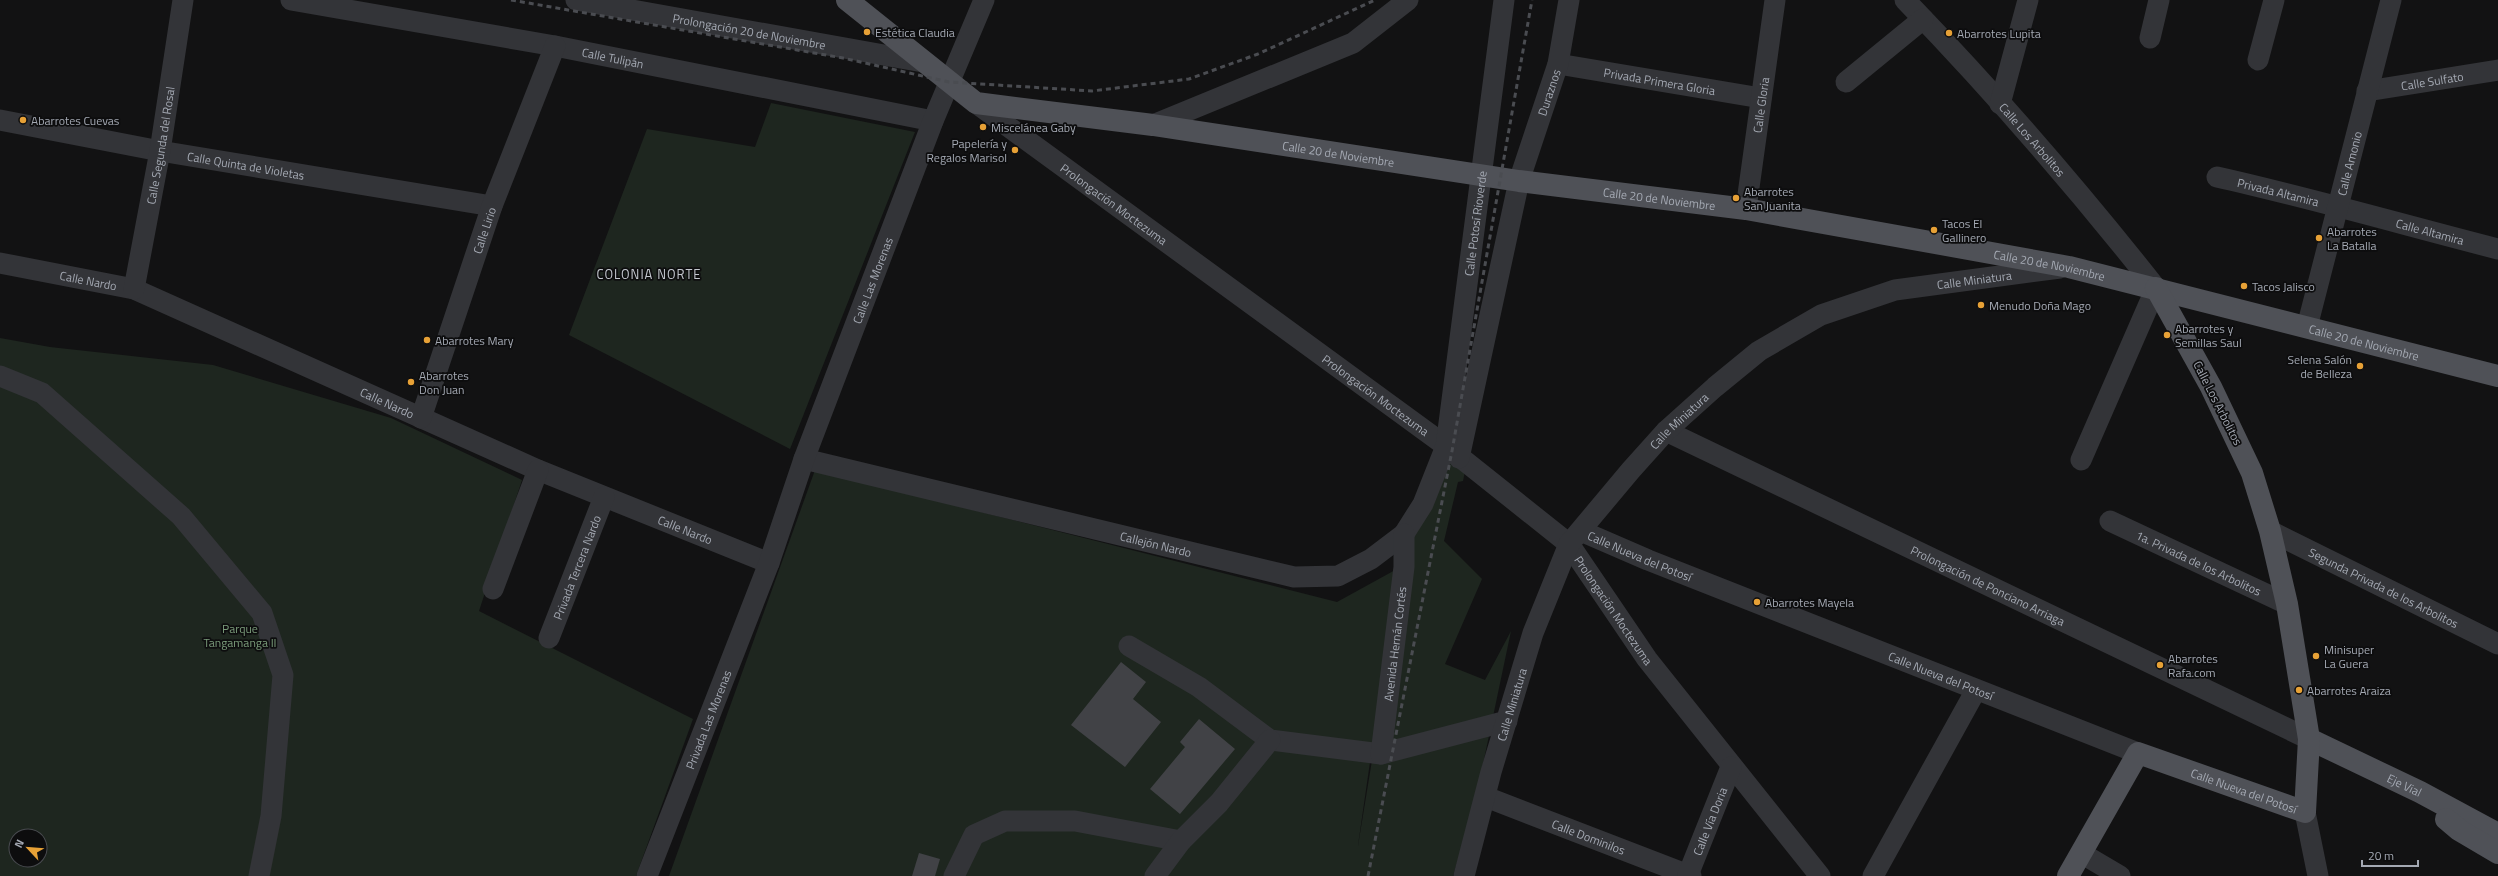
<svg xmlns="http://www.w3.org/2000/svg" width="2498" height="876" font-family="'Titillium Web',sans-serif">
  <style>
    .green { fill: #1e261f; fill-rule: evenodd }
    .building { fill: #414246 }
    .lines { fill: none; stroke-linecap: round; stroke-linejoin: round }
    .minor { stroke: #333438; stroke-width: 21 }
    .major { stroke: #4f5157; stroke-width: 22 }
    .rail { stroke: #4a4c51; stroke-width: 3; stroke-dasharray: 5 4; stroke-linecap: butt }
    .poi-dot { fill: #e7a136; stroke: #0d0d0e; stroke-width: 1.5 }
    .labels { text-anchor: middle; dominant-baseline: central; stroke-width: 3.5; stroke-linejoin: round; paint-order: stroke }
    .street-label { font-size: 12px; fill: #a4a9b3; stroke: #0d0d0e }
    .poi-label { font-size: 12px; fill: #a4a9b3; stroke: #0d0d0e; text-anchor: start }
    .park-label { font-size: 12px; fill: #7c9d7c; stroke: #0d0d0e }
    .neighbourhood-label { font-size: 13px; letter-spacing: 1px; fill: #c4c8cf; stroke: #0d0d0e }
  </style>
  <rect width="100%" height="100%" fill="#121213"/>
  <g class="green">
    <polygon points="771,103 915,132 790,449 569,335 647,129 755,147"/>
    <path d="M0,338l50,9 163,18 178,53 131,62 -43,131 214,108 -57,157h-636zM16,836h24v24h-24z"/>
    <path d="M1445,456l21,10 -3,15 -5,1 -14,59 38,38 -37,85 40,16 26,-49 -36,171 -22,74h-784l146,-406 522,132 60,-33zM1390,624l-16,124 -16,98v-1z"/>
  </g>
  <g class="building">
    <polygon points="1121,662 1146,682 1133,699 1161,722 1125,767 1071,725"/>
    <polygon points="1199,719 1235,749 1180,814 1150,789 1185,747 1180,742"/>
    <polygon points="919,853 940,859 935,876 912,876"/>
  </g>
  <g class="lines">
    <g class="minor">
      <path id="s1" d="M291,0l264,46 378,75"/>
      <path id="s2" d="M576,0l347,62"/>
      <path id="s3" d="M1905,0c88,91 172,188 251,288l-75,172"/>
      <polyline points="2150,38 2159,0"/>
      <polyline points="2258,60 2274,0"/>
      <path id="s4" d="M1558,64l203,34"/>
      <polyline points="1846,82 1923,19"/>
      <path id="s5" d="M2367,91l131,-21"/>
      <path id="s6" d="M976,103l470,343 123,98 78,115 173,217"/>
      <polyline points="2000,104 2028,0"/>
      <path id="s7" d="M0,120l160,31 332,55"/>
      <polyline points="1153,125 1353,43 1408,0"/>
      <path id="s8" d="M2217,177c94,21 187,48 281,72"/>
      <path id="s9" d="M1746,209l29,-209"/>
      <path id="s10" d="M0,263l134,26 404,181 231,93"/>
      <path id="s11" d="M134,289l26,-138 23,-151"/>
      <path id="s12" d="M2307,327l84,-327"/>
      <polyline points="0,376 42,393 181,516 262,613 283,675 271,816 259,876"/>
      <path id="s13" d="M421,418l71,-212 63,-160"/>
      <path id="s14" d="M1666,431l643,308"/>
      <path id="s15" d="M1459,458l60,-277 39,-117 11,-64"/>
      <path id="s16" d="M804,459l490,118 44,-1 33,-17 33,-25 19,-30 23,-58 58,-446"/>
      <path id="s17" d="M2110,521l177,83"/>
      <path id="s18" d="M1581,531l67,29 490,193"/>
      <path id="s19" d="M2270,531l228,113"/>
      <polyline points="493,589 538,470"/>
      <path id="s20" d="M549,638l55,-141"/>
      <polyline points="1129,646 1199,687 1270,740 1381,754 1507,721"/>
      <path id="s21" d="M1381,754l23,-187v-33"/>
      <path id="s22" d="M1486,797l205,79"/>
      <polyline points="2305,812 2318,876"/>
      <polyline points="2081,853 2120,876"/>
      <path id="s23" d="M1688,875l43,-108"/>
      <path id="s24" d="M647,876l122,-313 35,-104 129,-338 51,-121"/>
      <polyline points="954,876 974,835 1005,821 1075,821 1181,841"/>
      <polyline points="1155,876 1181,841 1219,803 1270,740"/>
      <path id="s25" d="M1464,876l27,-104 42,-139 36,-89 62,-74 35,-39 49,-44 44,-36 62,-36 74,-25 165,-22"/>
      <polyline points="1873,876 1976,690"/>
    </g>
    <g class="major">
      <path id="s26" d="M847,0l129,103 177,22 366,56 227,28 323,58 429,109"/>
      <path id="s27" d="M2309,739l111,53 78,42"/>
      <polyline points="2446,819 2459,830 2498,853"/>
      <path id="s28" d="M2068,876l70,-123 167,59 4,-73 -22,-135 -17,-73 -18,-58 -41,-86 -55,-99"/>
    </g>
    <g class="rail">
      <polyline points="511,0 843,58 949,82 1092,91 1189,79 1258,54 1375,0"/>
      <polyline points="1368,876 1452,451 1532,0"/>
    </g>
  </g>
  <g class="poi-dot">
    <circle cx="867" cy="32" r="4"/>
    <circle cx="1949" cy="33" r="4"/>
    <circle cx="23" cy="120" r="4"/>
    <circle cx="983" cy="127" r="4"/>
    <circle cx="1015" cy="150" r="4"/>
    <circle cx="1736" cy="198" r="4"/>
    <circle cx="1934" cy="230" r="4"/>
    <circle cx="2319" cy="238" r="4"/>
    <circle cx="2244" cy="286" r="4"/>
    <circle cx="1981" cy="305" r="4"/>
    <circle cx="2167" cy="335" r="4"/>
    <circle cx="427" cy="340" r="4"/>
    <circle cx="2360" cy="366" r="4"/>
    <circle cx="411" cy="382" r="4"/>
    <circle cx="1757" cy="602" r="4"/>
    <circle cx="2316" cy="656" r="4"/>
    <circle cx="2160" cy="665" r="4"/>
    <circle cx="2299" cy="690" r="4"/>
  </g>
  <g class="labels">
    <g class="street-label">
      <text stroke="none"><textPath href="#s2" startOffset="176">Prolongación 20 de Noviembre</textPath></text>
      <text stroke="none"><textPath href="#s1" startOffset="327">Calle Tulipán</textPath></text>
      <text stroke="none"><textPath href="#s5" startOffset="66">Calle Sulfato</textPath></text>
      <text stroke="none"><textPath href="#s4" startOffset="103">Privada Primera Gloria</textPath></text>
      <text stroke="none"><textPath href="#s15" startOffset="377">Duraznos</textPath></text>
      <text stroke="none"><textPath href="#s9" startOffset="105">Calle Gloria</textPath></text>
      <text stroke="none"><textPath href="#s3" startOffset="189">Calle Los Arbolitos</textPath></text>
      <text stroke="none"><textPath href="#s11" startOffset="146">Calle Segunda del Rosal</textPath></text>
      <text stroke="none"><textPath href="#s26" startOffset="531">Calle 20 de Noviembre</textPath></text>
      <text stroke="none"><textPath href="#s12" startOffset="169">Calle Amonio</textPath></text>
      <text stroke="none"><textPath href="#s7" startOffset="250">Calle Quinta de Violetas</textPath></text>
      <text stroke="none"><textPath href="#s8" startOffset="63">Privada Altamira</textPath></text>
      <text stroke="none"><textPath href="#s26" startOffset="855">Calle 20 de Noviembre</textPath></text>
      <text stroke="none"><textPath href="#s6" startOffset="171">Prolongación Moctezuma</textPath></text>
      <text stroke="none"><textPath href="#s16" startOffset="949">Calle Potosí Rioverde</textPath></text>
      <text stroke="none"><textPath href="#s13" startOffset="198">Calle Lirio</textPath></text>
      <text stroke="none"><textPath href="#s8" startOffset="220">Calle Altamira</textPath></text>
      <text stroke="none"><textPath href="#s26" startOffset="1251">Calle 20 de Noviembre</textPath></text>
      <text stroke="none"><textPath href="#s25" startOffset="850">Calle Miniatura</textPath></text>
      <text stroke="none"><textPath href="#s10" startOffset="90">Calle Nardo</textPath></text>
      <text stroke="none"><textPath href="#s24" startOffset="637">Calle Las Morenas</textPath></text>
      <text stroke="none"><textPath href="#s26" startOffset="1575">Calle 20 de Noviembre</textPath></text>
      <text stroke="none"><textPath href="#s6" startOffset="495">Prolongación Moctezuma</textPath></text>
      <text stroke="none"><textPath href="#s10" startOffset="414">Calle Nardo</textPath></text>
      <text transform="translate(2218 403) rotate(63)">Calle Los Arbolitos</text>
      <text stroke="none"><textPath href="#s25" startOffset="514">Calle Miniatura</textPath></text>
      <text stroke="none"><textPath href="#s10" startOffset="738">Calle Nardo</textPath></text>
      <text stroke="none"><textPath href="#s16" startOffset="362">Callejón Nardo</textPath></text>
      <text stroke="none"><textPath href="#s18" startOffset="64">Calle Nueva del Potosí</textPath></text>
      <text stroke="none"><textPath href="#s17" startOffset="98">1a. Privada de los Arbolitos</textPath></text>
      <text stroke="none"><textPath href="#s20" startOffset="76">Privada Tercera Nardo</textPath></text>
      <text stroke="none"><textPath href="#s14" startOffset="357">Prolongación de Ponciano Arriaga</textPath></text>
      <text stroke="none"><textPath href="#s19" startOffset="127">Segunda Privada de los Arbolitos</textPath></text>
      <text stroke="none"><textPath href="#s6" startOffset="819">Prolongación Moctezuma</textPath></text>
      <text stroke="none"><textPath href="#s21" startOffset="111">Avenida Hernán Cortés</textPath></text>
      <text stroke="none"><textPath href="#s18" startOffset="388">Calle Nueva del Potosí</textPath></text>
      <text stroke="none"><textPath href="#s25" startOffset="178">Calle Miniatura</textPath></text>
      <text stroke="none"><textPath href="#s24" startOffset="168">Privada Las Morenas</textPath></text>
      <text stroke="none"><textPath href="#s27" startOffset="106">Eje Vial</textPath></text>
      <text stroke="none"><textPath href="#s28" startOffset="254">Calle Nueva del Potosí</textPath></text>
      <text stroke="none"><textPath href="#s23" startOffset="58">Calle Vía Doria</textPath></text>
      <text stroke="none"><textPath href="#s22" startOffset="110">Calle Dominilos</textPath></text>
    </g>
    <g class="poi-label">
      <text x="875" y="32">Estética Claudia</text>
      <text x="1957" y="33">Abarrotes Lupita</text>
      <text x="31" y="120">Abarrotes Cuevas</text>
      <text x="991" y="127">Miscelánea Gaby</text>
      <text x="1007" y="143" text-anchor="end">Papelería y<tspan x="1007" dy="14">Regalos Marisol</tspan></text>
      <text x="1744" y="191">Abarrotes<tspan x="1744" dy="14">San Juanita</tspan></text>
      <text x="1942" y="223">Tacos El<tspan x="1942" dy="14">Gallinero</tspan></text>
      <text x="2327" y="231">Abarrotes<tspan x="2327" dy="14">La Batalla</tspan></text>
      <text x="2252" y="286">Tacos Jalisco</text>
      <text x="1989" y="305">Menudo Doña Mago</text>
      <text x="2175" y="328">Abarrotes y<tspan x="2175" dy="14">Semillas Saul</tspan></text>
      <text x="435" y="340">Abarrotes Mary</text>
      <text x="2352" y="359" text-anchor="end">Selena Salón<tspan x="2352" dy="14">de Belleza</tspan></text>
      <text x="419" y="375">Abarrotes<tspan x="419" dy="14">Don Juan</tspan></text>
      <text x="1765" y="602">Abarrotes Mayela</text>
      <text x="2324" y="649">Minisuper<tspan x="2324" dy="14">La Guera</tspan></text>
      <text x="2168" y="658">Abarrotes<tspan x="2168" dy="14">Rafa.com</tspan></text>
      <text x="2307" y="690">Abarrotes Araiza</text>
    </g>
    <g class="park-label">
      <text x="240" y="628">Parque<tspan x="240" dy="14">Tangamanga II</tspan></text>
    </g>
    <g class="neighbourhood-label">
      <text x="649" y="274">COLONIA NORTE</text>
    </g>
  </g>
  <g transform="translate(28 848) rotate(296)"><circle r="19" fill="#0d0d0e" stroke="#494b50"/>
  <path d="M0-3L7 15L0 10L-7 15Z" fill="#e7a136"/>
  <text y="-6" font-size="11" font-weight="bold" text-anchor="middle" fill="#a4a9b3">N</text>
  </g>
  <path d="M2362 860v6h56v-6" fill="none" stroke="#a4a9b3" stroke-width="2"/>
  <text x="2368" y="860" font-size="12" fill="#a4a9b3" stroke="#0d0d0e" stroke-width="3" paint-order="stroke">20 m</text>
</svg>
